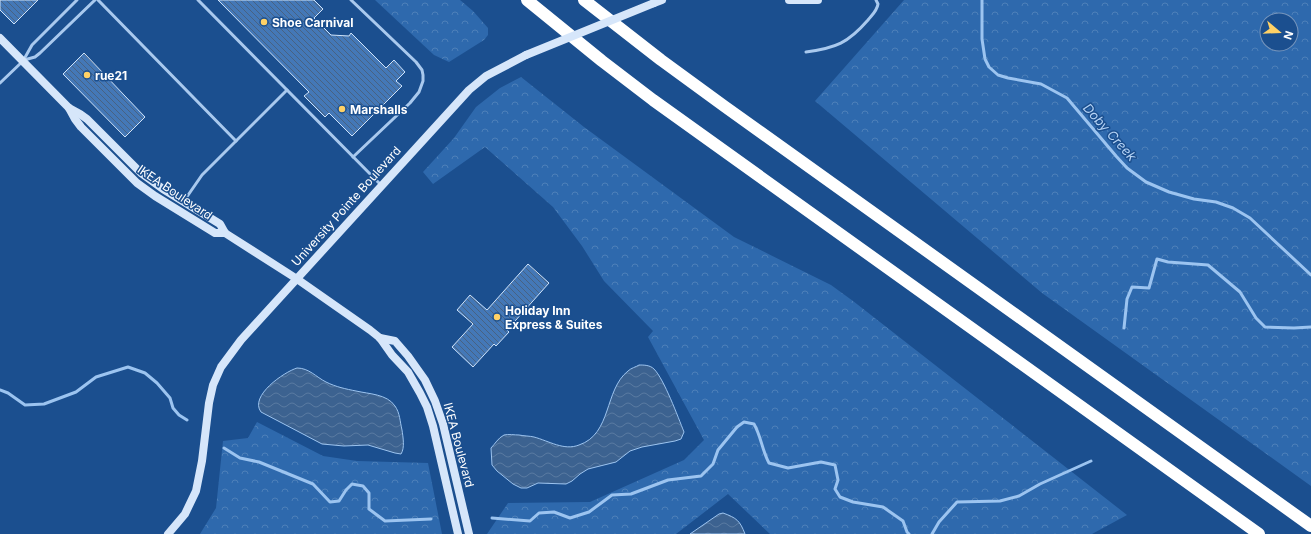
<svg xmlns="http://www.w3.org/2000/svg" width="1311" height="534" font-family="Inter,sans-serif">
  <style>
    .forest { fill: url(#forest-crowns); fill-rule: evenodd }
    .water { fill: url(#water-waves); stroke: #9cc4f0 }
    .lines { fill: none; stroke-linecap: round; stroke-linejoin: round }
    .stream { stroke: #9cc4f0; stroke-width: 3 }
    .building { fill: url(#building-back-hatch); stroke: #cfe3fa }
    .lane { stroke: #a9c9ee; stroke-width: 3 }
    .secondary { stroke: #d6e6fa; stroke-width: 8 }
    .highway { stroke: #fff; stroke-width: 12 }
    .secondary-bridge { stroke: #d6e6fa; stroke-width: 8 }
    .poi-dot { fill: #ffd166; stroke: #1b4f8f; stroke-width: 1.5 }
    .labels { text-anchor: middle; dominant-baseline: central; stroke-width: 3; stroke-linejoin: round; paint-order: stroke }
    .poi-label { font-size: 12px; font-weight: bold; fill: #fff; stroke: #1b4f8f; text-anchor: start }
    .street-label { font-size: 12px; fill: #fff; stroke: #1b4f8f }
    .water-label { font-size: 13px; font-style: italic; fill: #b5d3f5; stroke: #1b4f8f }
  </style>
  <defs>
    <pattern id="forest-crowns" width="20" height="18" patternUnits="userSpaceOnUse"><rect width="20" height="18" fill="#2e69ad"/><path d="M2 6a3 3 0 1 1 6 0M12 15a3 3 0 1 1 6 0" fill="none" stroke="#4d80b9"/></pattern>
    <pattern id="water-waves" width="16" height="10" patternUnits="userSpaceOnUse"><rect width="16" height="10" fill="#3c6290"/><path d="M0 5q4-4 8 0t8 0" fill="none" stroke="#597aa1"/></pattern>
    <pattern id="building-back-hatch" width="6" height="6" patternUnits="userSpaceOnUse"><rect width="6" height="6" fill="#4478b7"/><path d="M-1 5l2 2M0 0l6 6M5-1l2 2" fill="none" stroke="#486282"/></pattern>
  </defs>
  <rect width="100%" height="100%" fill="#1b4f8f"/>
  <g class="forest">
    <polygon points="375,0 460,0 473,11 488,28 488,35 484,40 449,62 434,55"/>
    <path d="M904,0h407v486l-269,-193 -227,-192zM1267,20h24v24h-24z"/>
    <polygon points="521,77 584,127 734,237 831,285 853,301 1127,515 1092,534 770,534 728,494 676,534 487,534 508,503 590,502 684,460 704,440 648,337 653,331 604,281 582,246 553,207 485,147 433,184 423,172 454,138 476,107 500,88"/>
    <polygon points="257,422 323,456 357,461 428,463 442,534 200,534 216,508 223,441 248,438"/>
  </g>
  <g class="water">
    <path d="M639,365c5,0 11,0 15,4 10,10 24,48 30,63l-3,7 -6,2 -33,6 -12,4 -14,11 -28,7 -8,5 -8,7 -6,3 -28,-1 -11,5h-6l-8,-4 -16,-13 -5,-6 -1,-17c4,-4 7,-10 13,-13 4,-1 11,0 15,0 5,1 11,1 15,2 15,4 30,14 45,8 33,-11 25,-55 49,-74 3,-3 8,-4 11,-6z"/>
    <path d="M297,368c12,0 19,9 29,14 10,5 20,7 30,9 13,3 31,3 39,15 5,7 5,16 7,24 1,7 3,18 -1,24l-6,-1 -27,-8 -24,1 -22,-2 -61,-32c-12,-16 23,-40 36,-44z"/>
    <path d="M723,513c14,5 17,8 22,21h-55l29,-20z"/>
  </g>
  <g class="lines">
    <g class="stream">
      <polyline points="982,0 982,39 985,59 989,67 998,75 1008,78 1041,84 1067,98 1116,156 1127,168 1146,182 1169,192 1194,199 1216,202 1233,208 1250,218 1311,275"/>
      <polyline points="1124,328 1127,299 1132,287 1149,288 1157,259 1168,262 1208,265 1240,292 1256,318 1265,327 1294,328 1311,327"/>
      <polyline points="0,390 8,393 25,405 44,404 76,392 96,377 128,367 145,373 157,383 170,398 173,408 179,415 187,420"/>
      <polyline points="224,448 240,458 259,462 313,484 330,502 339,501 346,490 352,484 363,486 369,493 369,509 385,521 431,519"/>
      <path d="M492,518l38,3 9,-8 15,-1 16,6 19,-6 23,-17 19,-1 37,-14 33,-4 12,-12 5,-14 19,-23 7,-5 10,2c7,12 8,26 15,39l19,5 33,-6 14,3 3,15 -3,9 5,8 13,5 30,5 20,14 4,11 2,2"/>
      <polyline points="932,534 939,522 957,502 1000,501 1019,496 1040,484 1091,461"/>
    </g>
  </g>
  <g class="building">
    <polygon points="0,0 38,0 14,24 0,10"/>
    <polygon points="218,0 314,0 323,9 314,18 331,35 349,36 351,33 386,68 394,60 405,72 396,81 402,86 352,136 329,113 325,117 304,96 309,92"/>
    <polygon points="84,53 145,117 125,137 63,74"/>
    <polygon points="528,264 549,283 507,330 509,332 496,346 494,344 473,367 452,347 473,324 457,310 470,295 487,310"/>
  </g>
  <g class="lines">
    <g class="lane">
      <polyline points="98,0 236,141"/>
      <polyline points="198,0 381,185"/>
      <polyline points="351,0 416,62 422,70 423,75 423,81 419,92 410,103 353,157"/>
      <path d="M806,52c30,-4 42,-9 62,-32 4,-5 9,-9 10,-16l-2,-4"/>
      <polyline points="24,60 35,57 40,53 95,0"/>
      <polyline points="0,83 23,61 32,45 77,0"/>
      <polyline points="184,201 202,175 287,90"/>
    </g>
    <g class="secondary">
      <polyline points="789,0 818,0"/>
      <polyline points="654,3 662,0"/>
      <polyline points="0,38 69,108 80,114 87,119 141,173 163,189 220,224 225,233 297,279 370,330 380,338 392,355 408,372 420,393 427,407 433,426 458,534"/>
      <polyline points="69,108 75,119 81,127 137,183 155,196 215,233 225,233"/>
      <polyline points="380,338 395,341 408,356 425,380 435,401 443,424 469,534"/>
      <polyline points="168,534 185,514 196,491 202,461 209,403 213,385 221,367 241,340 469,90 486,76 526,55"/>
    </g>
    <g class="highway">
      <polyline points="527,0 602,61 653,100 1259,534"/>
      <polyline points="584,0 661,60 724,106 1311,526"/>
    </g>
    <polyline class="secondary-bridge" points="526,55 654,3"/>
  </g>
  <g class="poi-dot">
    <circle cx="264" cy="22" r="4"/>
    <circle cx="87" cy="75" r="4"/>
    <circle cx="342" cy="109" r="4"/>
    <circle cx="497" cy="317" r="4"/>
  </g>
  <g class="labels">
    <g class="poi-label">
      <text x="272" y="22">Shoe Carnival</text>
      <text x="95" y="75">rue21</text>
      <text x="350" y="109">Marshalls</text>
      <text x="505" y="310">Holiday Inn<tspan x="505" dy="14">Express &amp; Suites</tspan></text>
    </g>
    <g class="street-label">
      <text transform="translate(175 192) rotate(34)">IKEA Boulevard</text>
      <text transform="translate(346 206) rotate(-48)">University Pointe Boulevard</text>
      <text transform="translate(459 445) rotate(75)">IKEA Boulevard</text>
    </g>
    <g class="water-label">
      <text transform="translate(1110 132) rotate(48)">Doby Creek</text>
    </g>
  </g>
  <g transform="translate(1279 32) rotate(109)"><circle r="19" fill="#1b4f8f" stroke="#7695bc"/>
  <path d="M0-3L7 15L0 10L-7 15Z" fill="#ffd166"/>
  <text y="-6" font-size="11" font-weight="bold" text-anchor="middle" fill="#ffffff">N</text>
  </g>
</svg>
